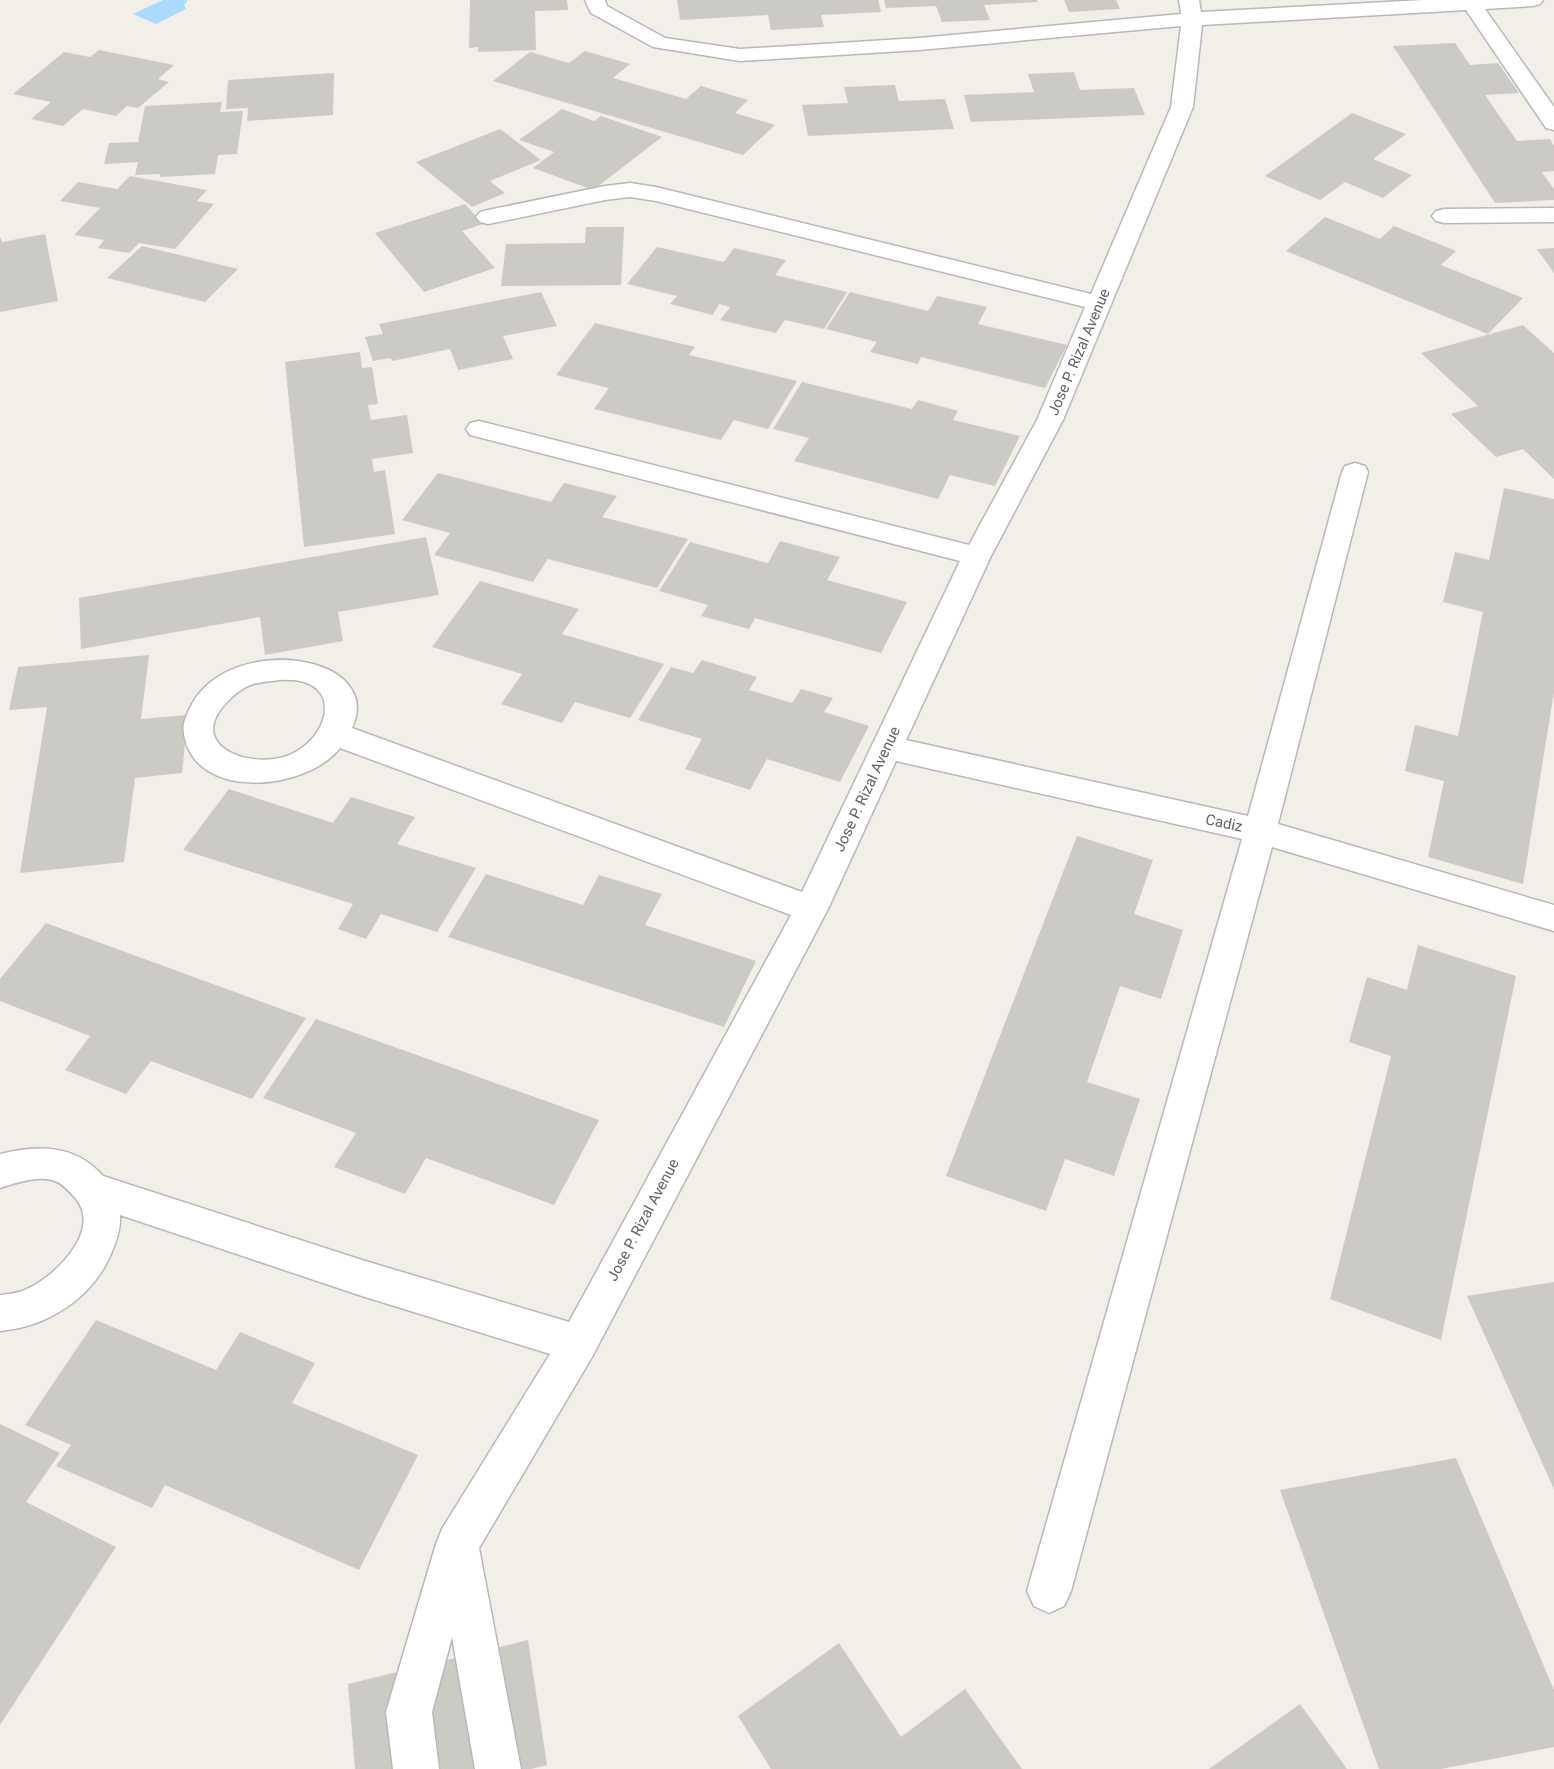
<svg xmlns="http://www.w3.org/2000/svg" width="1554" height="1769" font-family="Roboto,sans-serif">
  <style>
    .water { fill: #aadaff }
    .building { fill: #cccac5 }
    .lines { fill: none; stroke-linecap: round; stroke-linejoin: round }
    .minor-casing { stroke: #b5b8bc; stroke-width: 3 }
    .minor { fill: #fff; fill-rule: evenodd }
    .labels { text-anchor: middle; dominant-baseline: central; stroke-width: 4.5; stroke-linejoin: round; paint-order: stroke }
    .street-label { font-size: 15px; fill: #5f6368; stroke: #fff }
  </style>
  <rect width="100%" height="100%" fill="#f1efe8"/>
  <polygon class="water" points="163,0 188,0 184,5 186,9 156,24 133,14"/>
  <g class="building">
    <polygon points="470,0 567,0 568,10 535,11 536,50 478,52 478,47 469,48"/>
    <polygon points="677,0 878,0 881,12 821,15 824,27 771,30 768,15 680,20"/>
    <polygon points="884,0 1037,0 1037,2 984,5 990,20 942,22 936,6 886,8"/>
    <polygon points="1064,0 1116,0 1120,9 1069,12"/>
    <polygon points="1455,43 1470,65 1498,63 1519,93 1485,95 1517,141 1550,139 1554,146 1554,171 1542,172 1554,189 1554,200 1495,203 1393,46"/>
    <polygon points="99,50 174,65 158,79 169,82 138,108 127,106 116,116 83,109 63,126 31,119 51,102 13,94 64,52 90,57"/>
    <polygon points="585,51 630,64 613,78 686,99 701,86 748,100 735,113 775,125 743,155 493,81 530,52 569,63"/>
    <polygon points="1074,72 1080,90 1134,88 1145,115 971,122 964,95 1034,92 1028,74"/>
    <polygon points="334,73 333,115 247,121 248,108 226,109 228,80"/>
    <polygon points="895,85 899,101 945,99 954,129 808,136 802,105 848,103 844,87"/>
    <polygon points="222,102 220,112 243,111 237,154 218,155 215,174 160,177 160,174 135,175 138,162 104,164 109,143 138,142 145,106"/>
    <polygon points="562,109 594,121 601,116 662,137 593,190 533,168 554,152 519,140"/>
    <polygon points="1352,113 1406,134 1373,159 1412,175 1383,198 1345,182 1320,200 1265,176"/>
    <polygon points="500,129 541,160 490,181 505,193 472,207 416,162"/>
    <polygon points="130,176 207,190 197,201 214,204 175,249 139,243 129,253 98,248 104,240 74,235 100,208 60,201 78,182 117,189"/>
    <polygon points="465,204 483,224 462,231 495,268 424,292 375,233"/>
    <polygon points="1325,217 1380,239 1394,226 1456,251 1441,265 1523,298 1488,334 1286,251"/>
    <polygon points="586,227 624,227 621,285 501,286 506,244 585,243"/>
    <polygon points="45,234 58,301 0,312 0,237 2,242"/>
    <polygon points="142,246 238,269 205,302 107,278"/>
    <polygon points="657,247 724,262 734,248 786,260 775,275 847,292 824,329 785,320 776,333 720,320 730,307 719,304 713,315 670,304 677,296 627,284"/>
    <polygon points="1554,248 1554,273 1537,249"/>
    <polygon points="541,292 557,326 503,336 513,359 458,370 450,349 392,361 391,358 373,361 365,337 383,334 379,324"/>
    <polygon points="850,292 928,311 937,296 987,307 978,324 1067,345 1045,388 921,357 918,364 870,352 877,342 826,329"/>
    <polygon points="595,323 695,347 689,355 797,381 768,429 734,420 721,440 594,409 609,388 556,375"/>
    <polygon points="1523,325 1554,353 1554,479 1523,449 1496,457 1451,414 1478,406 1421,353"/>
    <polygon points="360,352 362,368 372,367 378,404 368,405 371,420 407,415 413,453 372,459 374,472 385,470 395,534 304,547 285,362"/>
    <polygon points="802,382 912,409 918,400 958,411 953,420 1020,436 995,486 950,475 938,499 794,461 809,438 773,429"/>
    <polygon points="438,473 551,502 564,483 617,496 602,517 688,539 657,588 548,559 533,582 434,555 450,533 402,520"/>
    <polygon points="1504,488 1554,499 1554,692 1523,884 1428,857 1444,781 1405,771 1415,725 1458,736 1483,612 1443,602 1455,552 1489,560"/>
    <polygon points="426,537 439,595 338,612 343,641 265,655 260,617 81,649 79,598"/>
    <polygon points="780,541 840,557 827,580 907,602 881,653 755,618 749,629 701,616 708,605 659,591 690,542 768,563"/>
    <polygon points="480,581 579,609 562,634 664,664 630,718 575,702 562,723 501,704 522,674 432,647"/>
    <polygon points="149,655 141,719 188,715 182,773 135,778 124,862 20,873 47,707 9,710 18,667"/>
    <polygon points="702,660 757,677 749,690 792,703 801,689 833,698 824,712 869,726 840,782 767,759 750,790 685,769 702,739 638,720 671,667 693,673"/>
    <polygon points="229,789 333,823 351,797 415,817 397,844 476,868 437,932 381,914 366,939 338,929 353,904 183,850"/>
    <polygon points="1077,836 1153,860 1134,914 1183,930 1161,999 1120,986 1087,1082 1140,1099 1114,1176 1065,1159 1046,1211 946,1176"/>
    <polygon points="486,874 583,905 599,875 662,894 645,925 756,961 724,1027 448,937"/>
    <polygon points="46,923 306,1018 252,1099 151,1061 126,1094 65,1070 90,1036 0,1001 0,979"/>
    <polygon points="1418,945 1516,976 1441,1340 1330,1299 1391,1056 1349,1042 1367,977 1407,990"/>
    <polygon points="316,1019 599,1120 554,1205 426,1158 405,1194 334,1167 356,1133 263,1098"/>
    <polygon points="1554,1282 1554,1489 1467,1296"/>
    <polygon points="96,1320 216,1370 240,1332 315,1363 292,1403 418,1455 359,1570 165,1485 152,1508 56,1466 71,1445 25,1425"/>
    <polygon points="0,1424 60,1453 26,1502 116,1547 0,1725"/>
    <polygon points="1456,1458 1554,1690 1554,1747 1441,1769 1379,1769 1280,1490"/>
    <polygon points="528,1640 547,1765 531,1769 355,1769 348,1684"/>
    <polygon points="839,1643 901,1737 965,1689 1022,1769 771,1769 738,1716"/>
    <polygon points="1300,1704 1347,1769 1209,1769"/>
  </g>
  <g class="lines">
    <g class="minor-casing">
      <g id="minor">
        <path d="M585,0h20l2,6 58,32 75,11 179,-11 262,-24 -2,-14h20l2,12 223,-12h119l-3,4 -7,2 -48,3 69,98v23l-8,-2 -80,-118 -264,15 -9,82 -130,313 -72,136 -85,184 342,76 94,-344 3,-6 10,-3 10,3 3,6 -90,352 276,81v26l-282,-84 -201,744 -7,15 -15,7 -15,-7 -7,-15 215,-752 -346,-78 -68,148 -236,448 -113,191 42,221h-46l-23,-132 -20,75 7,57h-46l-7,-57 50,-168 6,-15 108,-175 -188,-58 -242,-81c1,15 -4,28 -10,41 -19,43 -63,71 -110,75v-36c9,-1 19,-2 27,-6 28,-12 75,-59 49,-90 -6,-7 -13,-15 -21,-18 -17,-6 -39,2 -55,7v-34c38,-9 75,-10 103,22l259,84 207,62 222,-407 -451,-167c-35,44 -146,53 -156,-14 -2,-11 3,-20 8,-30 40,-72 194,-50 160,24l450,164 158,-331 -490,-126 -4,-6 4,-6 9,-2 490,124 68,-125 48,-113 -429,-106 -26,-4 -25,3 -117,24 -8,-2 -4,-5 4,-5 8,-2 117,-24 25,-3 26,4 435,107 80,-187 10,-81 -262,24 -179,11 -87,-14 -62,-34zM280,680c73,-5 47,73 -6,79 -41,5 -86,-20 -44,-60 6,-6 14,-12 23,-15 8,-2 18,-3 27,-4z"/>
        <polygon points="1554,208 1554,222 1444,223 1436,221 1432,216 1436,211 1444,209"/>
      </g>
    </g>
    <use href="#minor" class="minor"/>
  </g>
  <g class="labels">
    <g class="street-label">
      <text transform="translate(1079 352) rotate(-67)">Jose P. Rizal Avenue</text>
      <text transform="translate(867 789) rotate(-65)">Jose P. Rizal Avenue</text>
      <text transform="translate(1224 823) rotate(12)">Cadiz</text>
      <text transform="translate(643 1220) rotate(-62)">Jose P. Rizal Avenue</text>
    </g>
  </g>
</svg>
